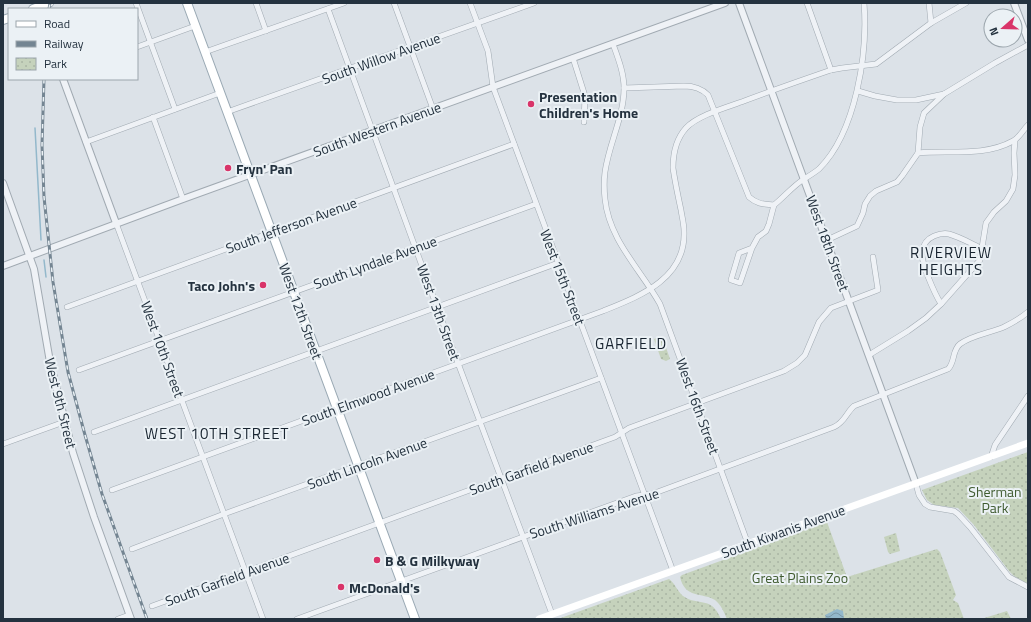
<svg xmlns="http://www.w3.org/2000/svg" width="1031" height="622" font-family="'Titillium Web',sans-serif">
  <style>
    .park { fill: url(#park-dots) }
    .water { fill: url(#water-waves) }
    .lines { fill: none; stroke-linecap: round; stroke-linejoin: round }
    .stream { stroke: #93b8cb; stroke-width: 1.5 }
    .minor-casing { stroke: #a1aab2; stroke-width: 6 }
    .tertiary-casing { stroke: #a1aab2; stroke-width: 8 }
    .primary-casing { stroke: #9aa9b4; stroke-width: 10 }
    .minor { stroke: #eff2f6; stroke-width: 5 }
    .tertiary { stroke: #eff2f6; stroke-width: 6 }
    .secondary { stroke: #fff; stroke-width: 7 }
    .primary { stroke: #fff; stroke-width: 8 }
    .rail-casing { stroke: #748592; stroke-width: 3 }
    .rail { stroke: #ebf1f5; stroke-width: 1.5; stroke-dasharray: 4.5; stroke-linecap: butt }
    .poi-dot { fill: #d93469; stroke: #ebf1f5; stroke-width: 1.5 }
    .labels { text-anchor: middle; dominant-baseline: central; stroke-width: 4; stroke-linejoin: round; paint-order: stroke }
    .street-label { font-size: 14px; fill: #24323f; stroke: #ebf1f5 }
    .poi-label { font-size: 14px; font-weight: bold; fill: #24323f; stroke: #ebf1f5; text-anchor: start }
    .park-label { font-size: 14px; fill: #405c31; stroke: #ebf1f5 }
    .neighbourhood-label { font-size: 15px; letter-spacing: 1px; fill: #17232f; stroke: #ebf1f5 }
  </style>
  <defs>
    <pattern id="park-dots" width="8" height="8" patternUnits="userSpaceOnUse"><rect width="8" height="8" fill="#c5d2bc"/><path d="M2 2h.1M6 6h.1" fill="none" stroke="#a9b5a3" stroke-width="1.8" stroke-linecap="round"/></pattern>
    <pattern id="water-waves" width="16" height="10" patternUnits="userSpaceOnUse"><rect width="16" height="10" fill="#93b8cb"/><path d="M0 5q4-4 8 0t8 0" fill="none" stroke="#7896a6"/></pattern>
  </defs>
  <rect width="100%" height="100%" fill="#dce2e8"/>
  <g class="park">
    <polygon points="662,336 670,359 666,361 661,359 654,339"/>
    <polygon points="1028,452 1028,584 1014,576 1009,571 974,525 958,508 934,505 927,500 922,490"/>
    <path d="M827,522l20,55 90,-28 3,3 16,43 -3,5 5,3 6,16h-237c-3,-7 -6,-14 -12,-19 -13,-8 -30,-1 -35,-23l2,-2z"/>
    <polygon points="896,533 900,551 890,554 888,552 884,537"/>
    <path d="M669,579c6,4 8,12 14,17 16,11 28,-1 38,23h-163z"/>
    <polygon points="1007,611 1011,619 981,619"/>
  </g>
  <polygon class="water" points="837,609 843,611 844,619 826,618 825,615"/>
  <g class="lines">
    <g class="stream">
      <polyline points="35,128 41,240"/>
      <polyline points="44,260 46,277"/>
    </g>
    <g class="minor-casing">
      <g id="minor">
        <polyline points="136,3 175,109"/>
        <polyline points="256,3 266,31"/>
        <polyline points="394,3 433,109"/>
        <polyline points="470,3 488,51 493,87 673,571"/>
        <polyline points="807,3 831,70"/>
        <polyline points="929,3 931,23"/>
        <polyline points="328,9 437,307 552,614"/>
        <path d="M613,44c5,14 11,29 11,44 0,29 -15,55 -19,84 -1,8 -1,18 0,27 4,41 36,71 55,105l88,240"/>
        <polyline points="137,47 195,26"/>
        <polyline points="205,52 344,3"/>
        <polyline points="573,58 585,96 584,122"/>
        <path d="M624,88l60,-2c10,0 17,2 24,9l41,102c8,7 14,7 25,8 10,-8 19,-19 30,-26 5,-3 10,-6 15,-10 37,-37 49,-116 45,-166"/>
        <polyline points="858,91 875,96 897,100 916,100 944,94 995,63 1028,45"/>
        <polyline points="227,112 534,3"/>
        <polyline points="153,117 183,199"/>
        <polyline points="86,142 220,93"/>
        <path d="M918,153c31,-3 66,4 95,-12 6,-3 10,-11 15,-16"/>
        <polyline points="116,223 263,619"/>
        <polyline points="827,240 857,226 863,213 865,204 870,196 876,191 897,182 902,176 918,153 920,127 924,113 944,94"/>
        <polyline points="752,248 739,253 731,280 740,283 752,248 758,237 766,231 769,224 774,205"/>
        <path d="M941,304c-6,-10 -20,-40 -19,-52 1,-7 5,-13 12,-16 5,-2 10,-3 15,-2 11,3 23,10 34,15"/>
        <polyline points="67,307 514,144"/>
        <polyline points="869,355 908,331 926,318 941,304 980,260 986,223 994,212 1006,201 1013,189 1015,175 1014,153 1015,140"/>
        <polyline points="79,370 536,204"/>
        <polyline points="94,432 558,263"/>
        <polyline points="3,444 64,422"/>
        <polyline points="991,457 995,445 1028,396"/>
        <polyline points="916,484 919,495 925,504 930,507 954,511 958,514 970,527 1009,577 1028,587"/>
        <path d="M112,490l491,-179c37,-15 83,-32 81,-80 0,-7 -2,-14 -3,-21 -3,-14 -6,-28 -8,-42 0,-14 3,-29 13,-40 12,-13 42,-21 58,-27 29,-11 58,-21 87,-31l11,-2 34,-4 55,-41 35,-20"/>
        <polyline points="132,549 224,514 601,378"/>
        <polyline points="152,606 615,437 629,428 784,371 797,363 805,355 819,322 831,308 878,290 873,257"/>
        <polyline points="118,619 129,615"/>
        <path d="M297,619l339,-123 16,-2 182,-67c11,-5 12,-14 20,-21l94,-37c7,-6 4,-19 12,-25 12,-9 30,-11 44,-17 8,-4 17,-9 24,-15"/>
      </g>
    </g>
    <g class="tertiary-casing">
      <g id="tertiary">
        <polyline points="739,3 916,484"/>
        <polyline points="1014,3 1028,40"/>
        <polyline points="63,79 116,223"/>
        <polyline points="3,183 34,269 50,362 73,453 94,517 131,619"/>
        <polyline points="3,266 183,199 725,3"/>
      </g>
    </g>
    <g class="primary-casing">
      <g id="primary">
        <polyline points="187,3 415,619"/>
        <polyline points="33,9 49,3"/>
        <polyline points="3,20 9,18"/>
      </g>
    </g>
    <use href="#minor" class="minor"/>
    <use href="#tertiary" class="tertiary"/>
    <polyline class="secondary" points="539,619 1028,443"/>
    <use href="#primary" class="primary"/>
    <g class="rail-casing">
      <g id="rail">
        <polyline points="49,9 50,3"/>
        <polyline points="44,79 42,145 44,197 53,282 68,372 85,435 102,494 147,619"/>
      </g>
    </g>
    <use href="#rail" class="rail"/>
  </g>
  <g class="poi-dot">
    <circle cx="531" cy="104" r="4"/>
    <circle cx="228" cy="168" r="4"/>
    <circle cx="263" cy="285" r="4"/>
    <circle cx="377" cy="560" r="4"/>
    <circle cx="341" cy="587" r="4"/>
  </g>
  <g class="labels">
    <g class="street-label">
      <text transform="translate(381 58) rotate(-20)">South Willow Avenue</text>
      <text transform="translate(377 129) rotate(-20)">South Western Avenue</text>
      <text transform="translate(291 225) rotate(-20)">South Jefferson Avenue</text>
      <text transform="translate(828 243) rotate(70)">West 18th Street</text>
      <text transform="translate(375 262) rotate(-20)">South Lyndale Avenue</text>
      <text transform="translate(563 277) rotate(69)">West 15th Street</text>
      <text transform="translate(301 311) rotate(70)">West 12th Street</text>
      <text transform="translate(439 312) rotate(70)">West 13th Street</text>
      <text transform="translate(163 349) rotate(70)">West 10th Street</text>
      <text transform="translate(368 397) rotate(-20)">South Elmwood Avenue</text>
      <text transform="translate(61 403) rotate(76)">West 9th Street</text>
      <text transform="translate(698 406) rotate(70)">West 16th Street</text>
      <text transform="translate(367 463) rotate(-20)">South Lincoln Avenue</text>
      <text transform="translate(531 468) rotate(-20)">South Garfield Avenue</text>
      <text transform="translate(594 513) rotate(-18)">South Williams Avenue</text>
      <text transform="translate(783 531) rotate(-20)">South Kiwanis Avenue</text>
      <text transform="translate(227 579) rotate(-20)">South Garfield Avenue</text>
    </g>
    <g class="poi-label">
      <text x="539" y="96">Presentation<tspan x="539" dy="16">Children's Home</tspan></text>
      <text x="236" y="168">Fryn' Pan</text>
      <text x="255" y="285" text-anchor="end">Taco John's</text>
      <text x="385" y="560">B &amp; G Milkyway</text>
      <text x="349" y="587">McDonald's</text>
    </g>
    <g class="park-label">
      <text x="995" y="491">Sherman<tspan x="995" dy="16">Park</tspan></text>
      <text x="800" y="577">Great Plains Zoo</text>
    </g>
    <g class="neighbourhood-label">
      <text x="951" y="252">RIVERVIEW<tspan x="951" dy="17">HEIGHTS</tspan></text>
      <text x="631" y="343">GARFIELD</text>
      <text x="217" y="433">WEST 10TH STREET</text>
    </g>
  </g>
  <rect width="1031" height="622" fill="none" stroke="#24323f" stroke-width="8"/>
  <rect x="8" y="8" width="130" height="72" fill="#ebf1f5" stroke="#9ba5ac"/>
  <rect x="16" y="21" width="20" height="6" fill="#ffffff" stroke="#9ba5ac"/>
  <text x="44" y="28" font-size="12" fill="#24323f">Road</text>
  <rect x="16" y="41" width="20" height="6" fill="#748592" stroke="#9ba5ac"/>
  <text x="44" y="48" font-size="12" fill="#24323f">Railway</text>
  <rect x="16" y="58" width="20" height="12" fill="url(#park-dots)" stroke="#9ba5ac"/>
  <text x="44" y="68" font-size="12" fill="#24323f">Park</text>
  <g transform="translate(1003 28) rotate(250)"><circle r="19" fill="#ebf1f5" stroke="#9ba5ac"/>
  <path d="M0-3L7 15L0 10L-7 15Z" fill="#d93469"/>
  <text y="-6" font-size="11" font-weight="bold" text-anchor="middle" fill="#24323f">N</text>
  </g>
</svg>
